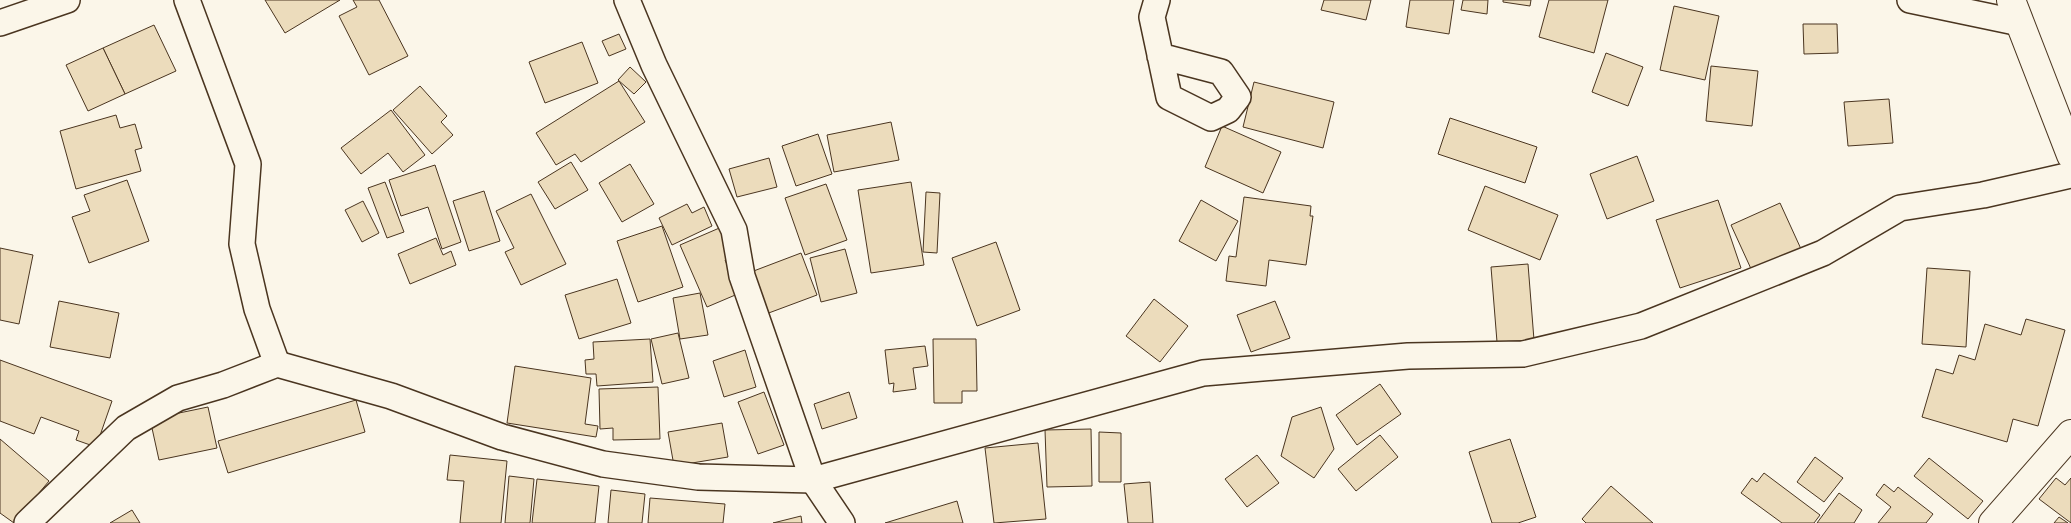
<svg xmlns="http://www.w3.org/2000/svg" width="2071" height="523" font-family="'PT Sans Narrow',sans-serif">
  <style>
    .building { fill: #ecdcbc; stroke: #4a3520 }
    .lines { fill: none; stroke-linecap: round; stroke-linejoin: round }
    .street-casing { stroke: #4a3520; stroke-width: 28 }
    .secondary-casing { stroke: #4a3520; stroke-width: 30 }
    .street { stroke: #fbf6e9; stroke-width: 25 }
    .secondary { stroke: #fbf6e9; stroke-width: 28 }
  </style>
  <rect width="100%" height="100%" fill="#fbf6e9"/>
  <g class="building">
    <polygon points="265,0 340,0 285,33"/>
    <polygon points="353,0 379,0 408,56 369,75 339,16 357,7"/>
    <polygon points="1324,0 1371,0 1366,20 1321,10"/>
    <polygon points="1410,0 1454,0 1449,34 1406,27"/>
    <polygon points="1463,0 1488,0 1487,14 1461,10"/>
    <polygon points="1503,0 1531,0 1530,6 1503,2"/>
    <polygon points="1549,0 1608,0 1594,53 1539,37"/>
    <polygon points="1674,6 1719,16 1705,80 1660,70"/>
    <polygon points="1803,24 1837,24 1838,53 1804,54"/>
    <polygon points="154,25 176,71 125,94 103,48"/>
    <polygon points="619,34 626,49 609,56 602,41"/>
    <polygon points="582,42 598,83 545,103 529,62"/>
    <polygon points="103,48 125,94 88,111 66,65"/>
    <polygon points="1606,53 1643,67 1628,106 1592,92"/>
    <polygon points="1711,66 1758,71 1752,126 1706,121"/>
    <polygon points="630,67 646,82 634,94 618,80"/>
    <polygon points="619,81 645,122 581,162 575,154 556,165 536,133"/>
    <polygon points="1254,82 1334,102 1323,148 1243,127"/>
    <polygon points="420,86 447,116 441,122 453,135 432,154 393,110"/>
    <polygon points="1889,99 1893,143 1848,146 1844,102"/>
    <polygon points="391,110 425,155 403,172 388,153 361,174 341,148"/>
    <polygon points="116,115 120,128 135,124 142,148 135,150 141,171 76,189 60,131"/>
    <polygon points="1450,118 1537,147 1525,183 1438,154"/>
    <polygon points="891,122 899,160 834,172 827,135"/>
    <polygon points="1222,126 1281,152 1263,193 1205,167"/>
    <polygon points="818,134 832,174 796,186 782,146"/>
    <polygon points="1637,156 1654,201 1607,219 1590,174"/>
    <polygon points="769,158 777,187 737,197 729,169"/>
    <polygon points="571,162 588,190 555,209 538,182"/>
    <polygon points="630,164 654,204 622,222 599,183"/>
    <polygon points="435,165 461,242 442,249 428,207 401,216 389,180"/>
    <polygon points="127,180 149,241 89,263 72,217 90,211 84,195"/>
    <polygon points="385,182 404,232 387,238 368,188"/>
    <polygon points="911,182 924,265 871,273 858,190"/>
    <polygon points="826,184 847,240 805,255 785,198"/>
    <polygon points="1485,186 1558,215 1540,260 1468,230"/>
    <polygon points="484,191 500,241 469,251 453,201"/>
    <polygon points="926,192 940,193 937,253 923,252"/>
    <polygon points="531,194 566,264 521,285 505,252 514,248 496,211"/>
    <polygon points="1244,197 1311,206 1310,216 1313,216 1306,265 1269,260 1266,286 1226,281 1229,256 1236,257"/>
    <polygon points="1201,200 1238,221 1216,261 1179,241"/>
    <polygon points="1718,200 1741,268 1680,288 1656,220"/>
    <polygon points="363,201 379,233 362,242 345,210"/>
    <polygon points="1780,203 1801,249 1752,271 1731,225"/>
    <polygon points="687,204 692,213 704,207 712,226 672,245 659,218"/>
    <polygon points="662,226 683,287 638,302 617,241"/>
    <polygon points="724,226 736,255 725,260 740,293 707,307 680,245"/>
    <polygon points="436,238 443,255 451,251 456,265 410,284 398,254"/>
    <polygon points="996,242 1020,310 977,326 952,258"/>
    <polygon points="0,248 33,255 19,324 0,320"/>
    <polygon points="845,249 857,293 821,302 810,258"/>
    <polygon points="801,253 817,295 766,314 751,272"/>
    <polygon points="1528,264 1534,340 1497,342 1491,267"/>
    <polygon points="1927,268 1970,271 1966,347 1922,344"/>
    <polygon points="617,279 631,323 579,339 565,295"/>
    <polygon points="700,293 708,335 680,339 673,298"/>
    <polygon points="1154,299 1188,326 1160,362 1126,336"/>
    <polygon points="59,301 119,313 110,358 50,347"/>
    <polygon points="1275,301 1290,338 1251,352 1237,315"/>
    <polygon points="2026,319 2065,330 2038,426 2013,419 2007,442 1922,417 1936,369 1953,374 1959,355 1975,360 1985,324 2021,335"/>
    <polygon points="678,333 689,378 662,384 651,339"/>
    <polygon points="650,339 653,382 597,386 596,374 586,374 585,360 594,359 593,342"/>
    <polygon points="933,339 976,339 977,391 962,391 962,403 934,403"/>
    <polygon points="925,346 928,366 913,368 916,389 893,392 894,383 889,384 885,350"/>
    <polygon points="745,350 756,387 724,397 713,361"/>
    <polygon points="0,360 112,401 96,447 76,440 79,431 41,417 34,434 0,421"/>
    <polygon points="515,366 591,378 585,424 598,426 596,437 507,423"/>
    <polygon points="1380,384 1401,414 1357,445 1336,415"/>
    <polygon points="658,387 660,439 613,440 613,428 600,429 599,389"/>
    <polygon points="764,392 784,445 758,454 738,402"/>
    <polygon points="849,392 857,418 822,429 814,404"/>
    <polygon points="356,400 365,432 228,473 218,441"/>
    <polygon points="208,407 217,448 159,460 150,419"/>
    <polygon points="1321,407 1334,449 1314,478 1281,456 1292,417"/>
    <polygon points="722,423 728,457 674,466 668,432"/>
    <polygon points="1091,429 1092,486 1047,487 1045,430"/>
    <polygon points="1099,432 1121,433 1121,482 1099,482"/>
    <polygon points="1380,435 1398,457 1356,491 1338,469"/>
    <polygon points="0,439 49,481 14,523 0,513"/>
    <polygon points="1510,439 1536,517 1518,523 1492,523 1469,452"/>
    <polygon points="1038,443 1046,519 994,523 985,448"/>
    <polygon points="450,455 507,461 501,523 460,523 464,481 447,480"/>
    <polygon points="1257,455 1279,483 1247,507 1225,479"/>
    <polygon points="1815,457 1843,478 1824,502 1797,482"/>
    <polygon points="1929,458 1983,501 1968,519 1914,476"/>
    <polygon points="1764,473 1820,515 1814,523 1782,523 1741,493 1752,478 1757,482"/>
    <polygon points="509,476 534,479 530,523 505,523"/>
    <polygon points="2056,478 2065,485 2071,478 2071,523 2039,499"/>
    <polygon points="537,479 599,486 595,523 532,523"/>
    <polygon points="1150,482 1153,523 1128,523 1124,484"/>
    <polygon points="1884,484 1894,492 1898,487 1933,514 1926,523 1878,523 1891,507 1876,495"/>
    <polygon points="1611,486 1653,523 1586,523 1582,519"/>
    <polygon points="611,490 645,494 642,523 608,523"/>
    <polygon points="1839,493 1862,510 1854,523 1817,523"/>
    <polygon points="650,498 725,504 723,523 648,523"/>
    <polygon points="957,501 963,523 885,523"/>
    <polygon points="132,510 140,523 110,523"/>
    <polygon points="801,516 802,523 773,523"/>
    <polygon points="2059,517 2068,523 2054,523"/>
  </g>
  <g class="lines">
    <g class="street-casing">
      <g id="street">
        <polyline points="187,0 248,164 242,244 257,309 277,364"/>
        <polyline points="627,0 654,65 734,230 742,276 813,480 842,523"/>
        <polyline points="1157,0 1152,17 1169,97 1211,118 1228,110 1238,97 1221,72 1160,56"/>
        <polyline points="1910,0 2020,23"/>
        <polyline points="0,23 67,0"/>
        <polyline points="27,523 126,428 178,398 223,385 277,364 391,396 502,437 603,464 698,477 813,480 1203,373 1408,356 1523,354 1641,326 1823,253 1900,208 1983,195 2071,175"/>
      </g>
    </g>
    <g class="secondary-casing">
      <g id="secondary">
        <polyline points="2011,0 2071,155"/>
        <polyline points="1993,523 2071,434"/>
      </g>
    </g>
    <use href="#street" class="street"/>
    <use href="#secondary" class="secondary"/>
  </g>
</svg>
